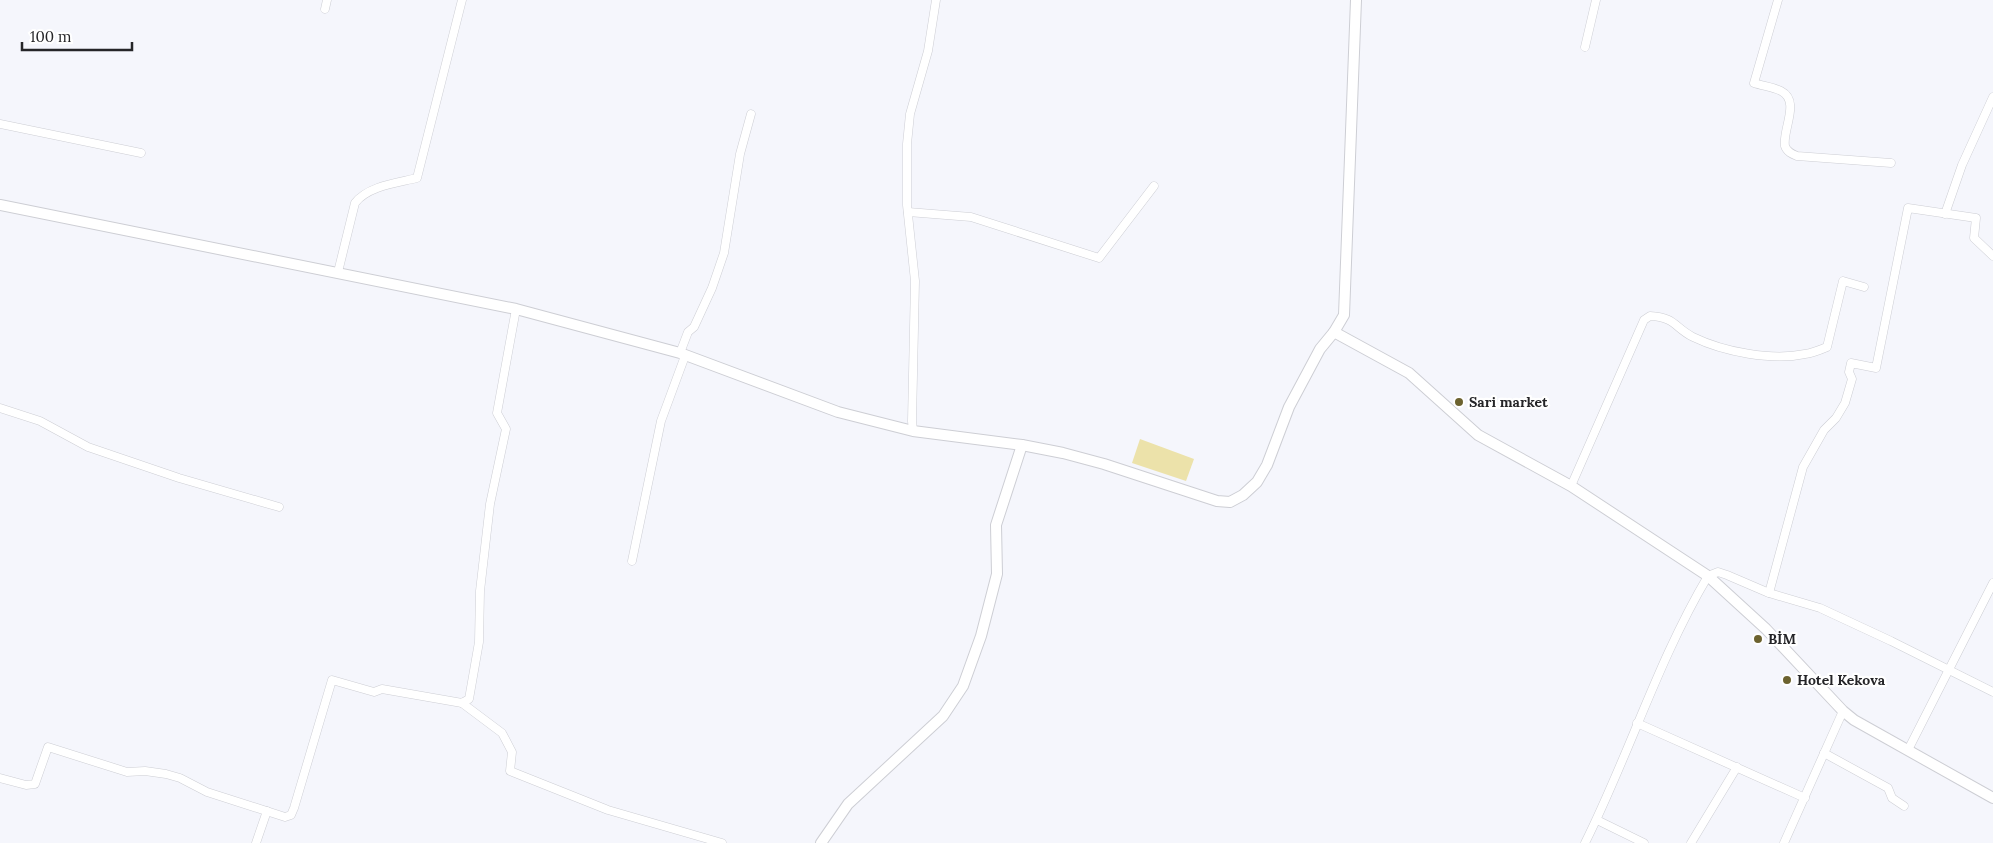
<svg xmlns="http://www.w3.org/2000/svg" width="1993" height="843" font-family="Lora,serif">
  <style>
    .green { fill: #ece2aa }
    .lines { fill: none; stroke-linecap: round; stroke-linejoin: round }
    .minor-casing { stroke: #cdced4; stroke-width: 9 }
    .tertiary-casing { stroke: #cdced4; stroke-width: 12 }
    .minor { stroke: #fff; stroke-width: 8 }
    .tertiary { stroke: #fff; stroke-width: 10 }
    .poi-dot { fill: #6c622f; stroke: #fff; stroke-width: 2 }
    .labels { text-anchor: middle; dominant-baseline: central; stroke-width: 4.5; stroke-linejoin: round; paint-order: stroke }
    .poi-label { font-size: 14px; font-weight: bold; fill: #252528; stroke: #fff; text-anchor: start }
  </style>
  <rect width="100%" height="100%" fill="#f5f6fc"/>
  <polygon class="green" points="1140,439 1194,459 1186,481 1132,463"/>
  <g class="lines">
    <g class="minor-casing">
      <g id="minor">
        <path d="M1778,0l-24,83c9,3 19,4 27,8 20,10 1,39 4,55 2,6 7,8 12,10l94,7"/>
        <polyline points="325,9 327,0"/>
        <polyline points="1585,47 1596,0"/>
        <polyline points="0,124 141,153"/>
        <polyline points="908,212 971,217 1099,258 1154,186"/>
        <polyline points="1945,214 1962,165 1993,97"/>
        <path d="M338,272l17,-69c13,-17 42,-20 62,-25l45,-178"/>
        <polyline points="680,353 688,332 694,327 712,288 724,253 740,154 751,114"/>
        <polyline points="0,408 40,421 88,447 179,478 279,507"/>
        <polyline points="913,431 912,421 915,281 907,205 907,144 910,114 928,51 936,0"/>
        <path d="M1571,486l73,-166 6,-4c25,1 25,12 43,21 31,15 79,24 112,17 8,-1 15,-4 22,-7l16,-66 21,6"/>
        <polyline points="632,561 661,421 685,356"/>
        <polyline points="1769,593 1803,467 1824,430 1836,418 1845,403 1852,379 1849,372 1851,363 1876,368 1908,208 1976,218 1974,238 1993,256"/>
        <polyline points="462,703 502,733 512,752 510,771 608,810 722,843"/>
        <polyline points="1637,723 1805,798"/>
        <polyline points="1908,750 1993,583"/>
        <polyline points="1824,753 1888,788 1892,798 1904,806"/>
        <polyline points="0,778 26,785 35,784 48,747 127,772 145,771 166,774 180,778 207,792 285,817 291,815 294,808 332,680 374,692 382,689 462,703 469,699 479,642 480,591 490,504 506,429 497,413 516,309"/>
        <polyline points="1597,820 1644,843"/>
        <polyline points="256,843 267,811"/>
        <path d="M1585,843c44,-88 73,-183 123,-267l10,-4 9,3 42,18 51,15 71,33 102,51"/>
        <polyline points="1691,843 1737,767"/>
        <polyline points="1784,843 1843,711"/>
      </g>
    </g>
    <g class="tertiary-casing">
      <g id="tertiary">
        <polyline points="0,205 516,309 680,353 838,412 913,431 1022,445 1063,453 1104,464 1217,501 1230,502 1243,495 1257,482 1267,465 1289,407 1320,349 1334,332 1344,315 1356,0"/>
        <polyline points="1334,332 1409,373 1478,435 1571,486 1708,576 1766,629 1843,711 1854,720 1993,798"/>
        <polyline points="821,843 848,804 943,716 963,686 981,636 997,574 996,525 1022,445"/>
      </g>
    </g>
    <use href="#minor" class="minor"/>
    <use href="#tertiary" class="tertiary"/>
  </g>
  <g class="poi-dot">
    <circle cx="1459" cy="402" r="5"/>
    <circle cx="1758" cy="639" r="5"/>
    <circle cx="1787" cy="680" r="5"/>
  </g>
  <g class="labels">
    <g class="poi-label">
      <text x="1469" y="402">Sari market</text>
      <text x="1768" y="639">BİM</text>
      <text x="1797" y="680">Hotel Kekova</text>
    </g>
  </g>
  <path d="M22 42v8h110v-8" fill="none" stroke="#252528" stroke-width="2.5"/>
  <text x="30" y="42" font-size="15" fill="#252528" stroke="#ffffff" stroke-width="4" paint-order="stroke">100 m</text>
</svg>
